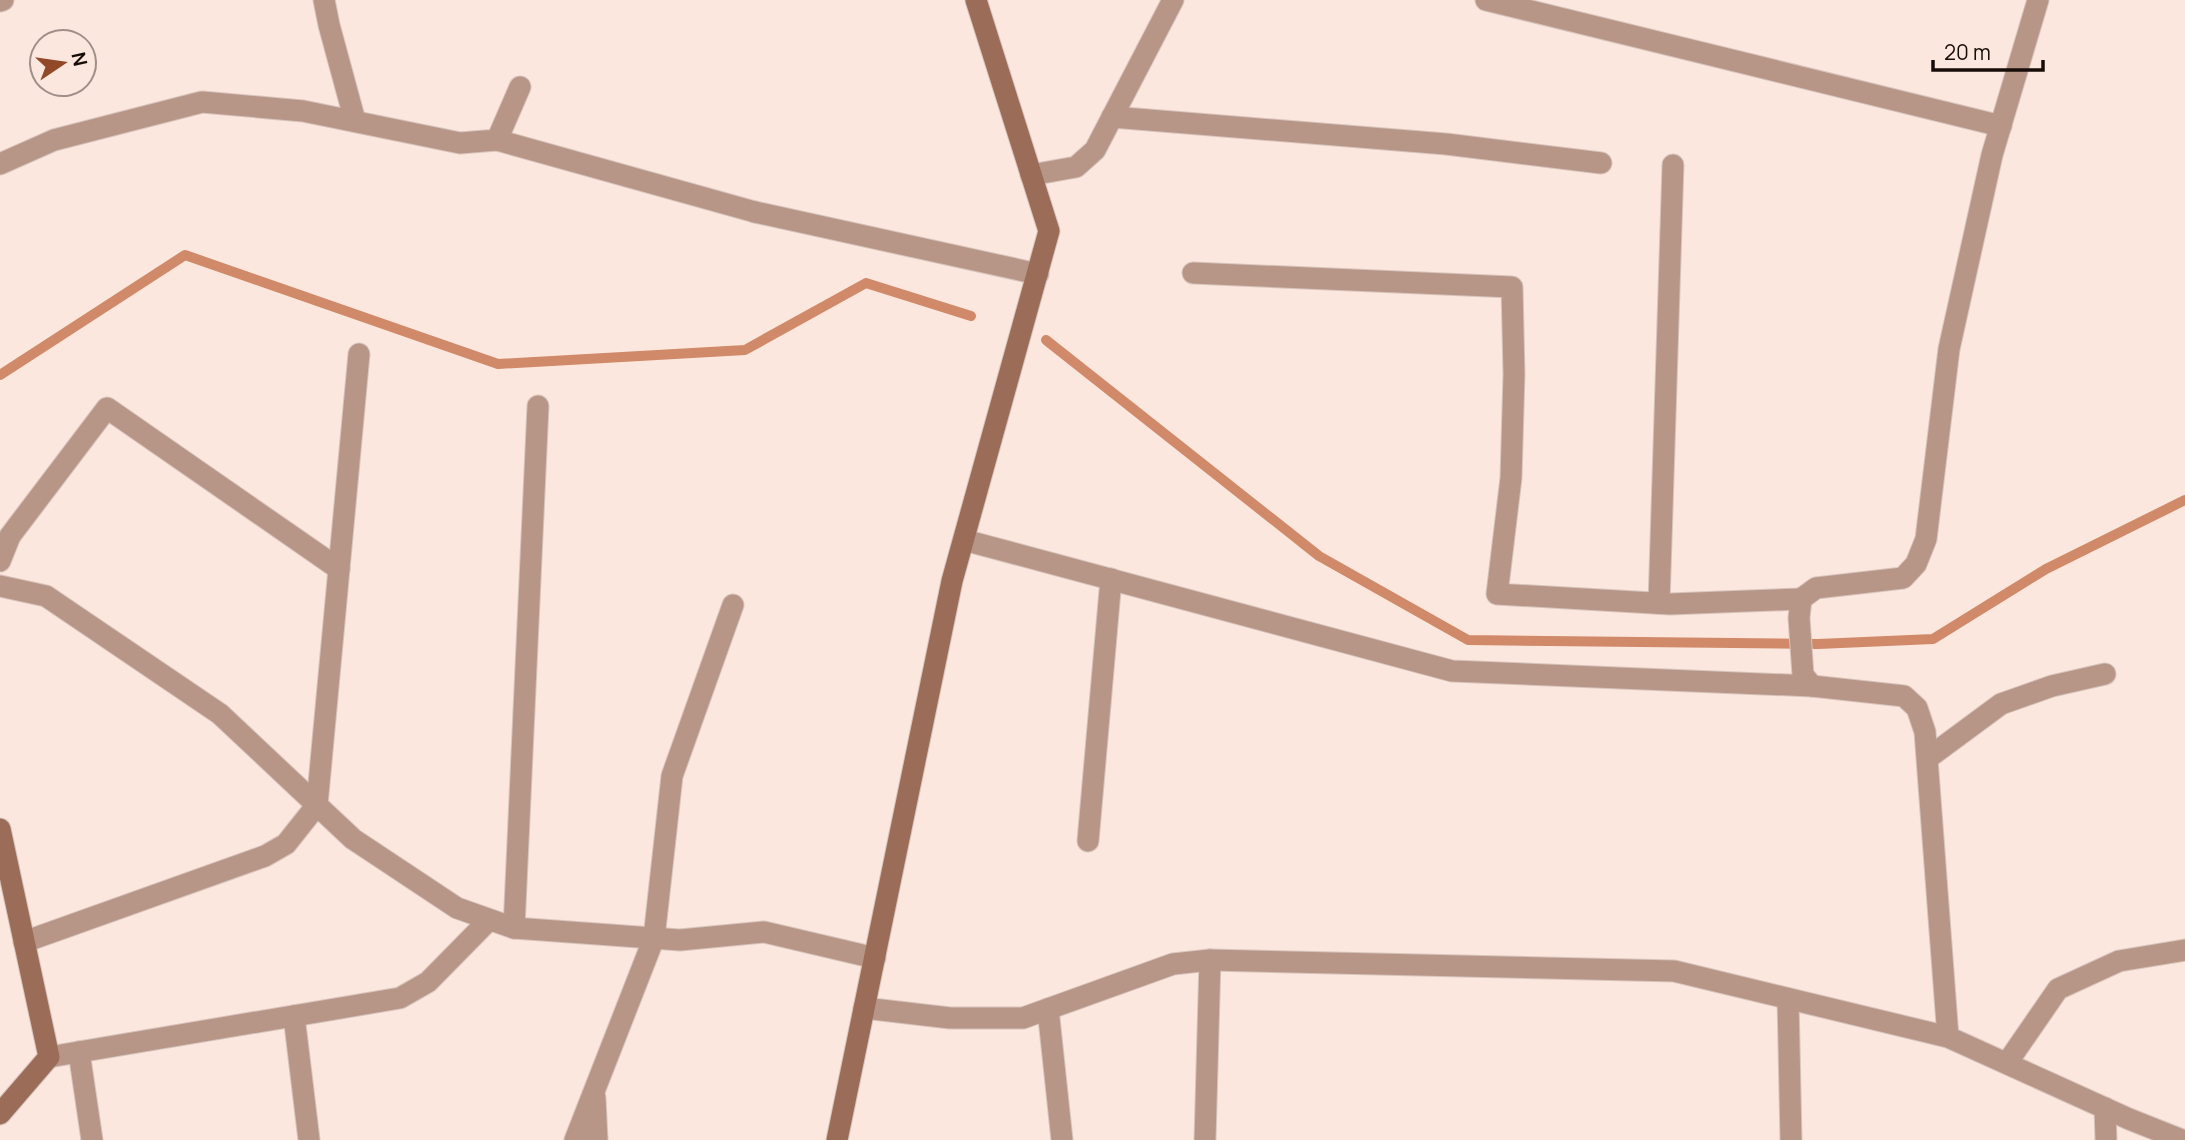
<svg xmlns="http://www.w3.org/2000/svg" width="2185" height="1140" font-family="Manrope,sans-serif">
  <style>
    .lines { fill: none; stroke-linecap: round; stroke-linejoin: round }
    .stream { stroke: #d08969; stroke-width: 10 }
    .lane-casing { stroke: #d7c4bc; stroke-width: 23 }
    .street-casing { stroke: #d7c4bc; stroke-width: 23 }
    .secondary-casing { stroke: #d7c4bc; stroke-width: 23 }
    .lane { stroke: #b79688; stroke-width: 21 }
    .street { stroke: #b79688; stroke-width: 21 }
    .secondary { stroke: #9b6c58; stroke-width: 21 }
  </style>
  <rect width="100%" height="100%" fill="#fce7de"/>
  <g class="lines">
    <g class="stream">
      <polyline points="1046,340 1319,556 1468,640 1818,644 1933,639 2046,569 2185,500"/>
      <polyline points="0,375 185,255 498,364 745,350 866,283 971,316"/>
    </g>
    <g class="lane-casing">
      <polyline id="lane" points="755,212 1038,274"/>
    </g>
    <g class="street-casing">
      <g id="street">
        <polyline points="324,0 329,25 355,121"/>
        <polyline points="1486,0 2001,126"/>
        <polyline points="0,1 3,0"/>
        <polyline points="1112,117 1446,144 1601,163"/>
        <polyline points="497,140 755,212"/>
        <polyline points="0,164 54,140 202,102 303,111 460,143 497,140 520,87"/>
        <polyline points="1031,175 1076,167 1095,150 1173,0"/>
        <polyline points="1193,273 1512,287 1514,374 1511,478 1497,594 1670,604 1801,599"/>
        <polyline points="964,540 1452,671 1812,686"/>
        <polyline points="0,561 10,536 107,408 339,569"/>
        <polyline points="0,586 46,596 220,714 353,839 457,908 514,928 680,940 764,932 875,958"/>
        <polyline points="1659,603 1673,165"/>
        <polyline points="1928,758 2001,704 2052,686 2105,674"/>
        <polyline points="1088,841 1111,579"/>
        <polyline points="514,928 538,406"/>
        <polyline points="24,942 265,856 286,844 317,805 359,354"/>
        <polyline points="1788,999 1791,1140"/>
        <polyline points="864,1008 950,1018 1023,1018 1173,964 1210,960 1674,971 1948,1037 2129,1119 2182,1140"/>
        <polyline points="1048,1009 1062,1140"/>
        <polyline points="294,1016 309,1140"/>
        <polyline points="1948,1037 1925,732 1917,708 1904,696 1812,686 1803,675 1799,618 1801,599 1816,588 1903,578 1916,564 1926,539 1949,349 1992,155 2038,0"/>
        <polyline points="79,1052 92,1140"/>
        <polyline points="49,1057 400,998 428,982 489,920"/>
        <polyline points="2007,1063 2058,989 2119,961 2185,950"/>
        <polyline points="595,1098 597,1140"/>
        <polyline points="2105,1108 2106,1140"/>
        <polyline points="575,1140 654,938 672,776 733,605"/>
        <polyline points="1205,1140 1210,960"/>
      </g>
    </g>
    <g class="secondary-casing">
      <g id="secondary">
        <polyline points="0,829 49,1057 0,1114"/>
        <polyline points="837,1140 952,581 1049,231 976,0"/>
      </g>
    </g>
    <use href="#lane" class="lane"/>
    <use href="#street" class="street"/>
    <use href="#secondary" class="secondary"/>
  </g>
  <g transform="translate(63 63) rotate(77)"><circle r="33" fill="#fce7de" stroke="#a08f88" stroke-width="2"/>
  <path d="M0-5L12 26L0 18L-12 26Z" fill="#914927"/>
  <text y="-10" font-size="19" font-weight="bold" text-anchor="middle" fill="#170c07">N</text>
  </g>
  <path d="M1933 60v10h110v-10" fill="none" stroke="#170c07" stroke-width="3.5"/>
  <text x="1944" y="60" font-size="21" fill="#170c07" stroke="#fce7de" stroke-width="5" paint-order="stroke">20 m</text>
</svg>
